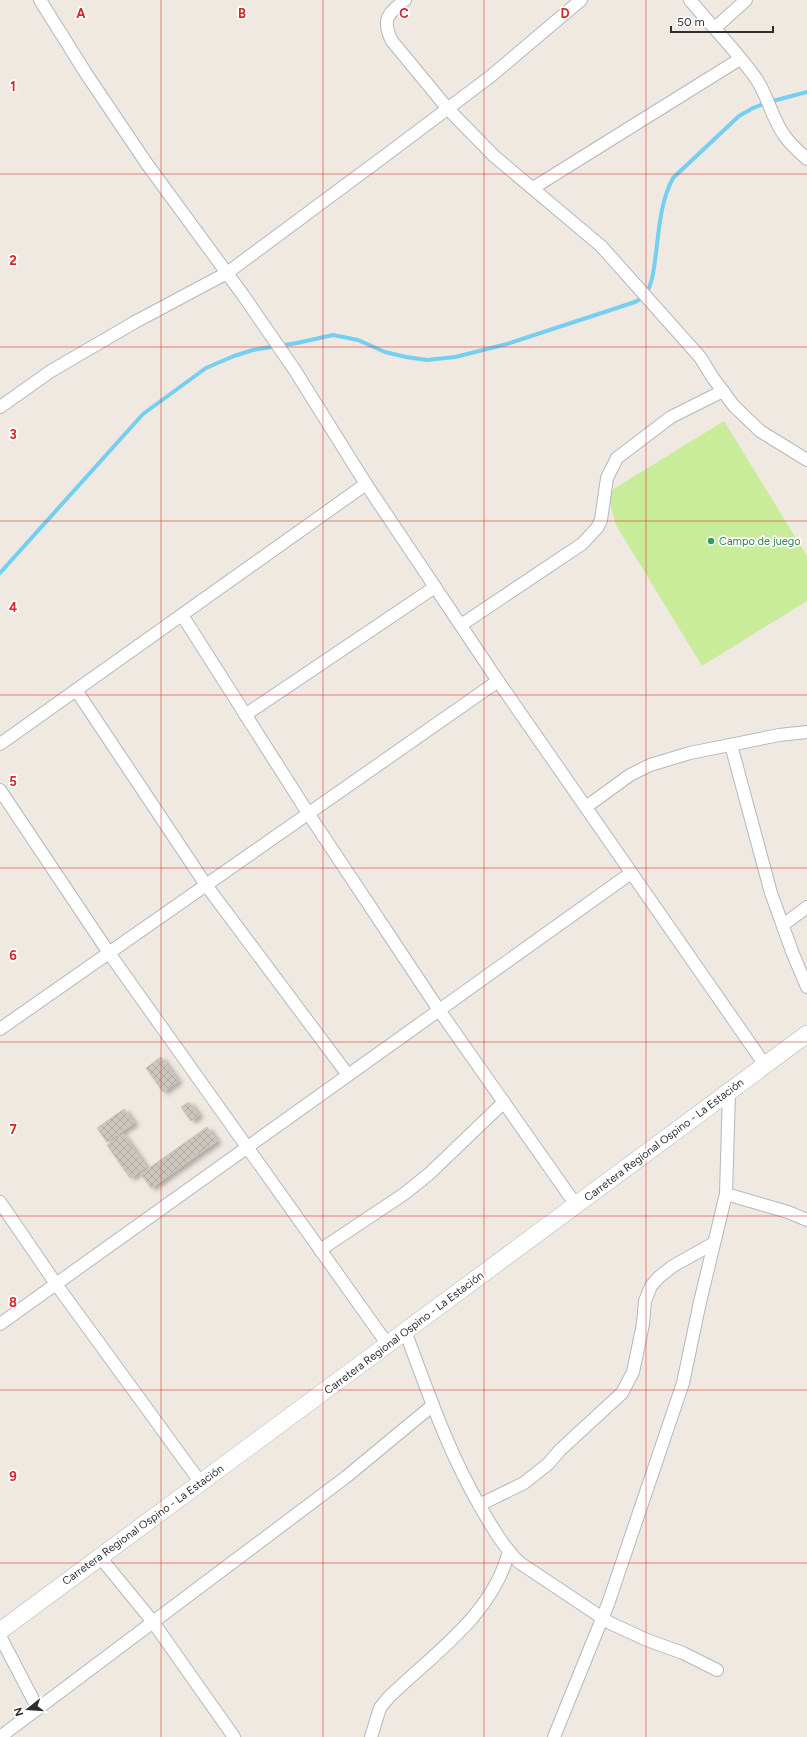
<svg xmlns="http://www.w3.org/2000/svg" width="807" height="1737" font-family="Figtree,sans-serif">
  <style>
    .pitch { fill: #c9ec9a }
    .lines { fill: none; stroke-linecap: round; stroke-linejoin: round }
    .stream { stroke: #75cff0; stroke-width: 4 }
    .building { fill: url(#building-cross-hatch); stroke: #cbc5ba; filter: url(#shadow) }
    .street-casing { stroke: #b4b7c1; stroke-width: 14 }
    .secondary-casing { stroke: #b4b7c1; stroke-width: 18 }
    .street { stroke: #fff; stroke-width: 12 }
    .secondary { stroke: #fff; stroke-width: 17 }
    .grid { fill: none; stroke: #d62828; stroke-width: 1; stroke-opacity: 0.55 }
    .leisure-dot { fill: #2e9e5b; stroke: #fff; stroke-width: 1.5 }
    .labels { text-anchor: middle; dominant-baseline: central; stroke-width: 3.5; stroke-linejoin: round; paint-order: stroke }
    .leisure-label { font-size: 11px; fill: #27864d; stroke: #fff; text-anchor: start }
    .street-label { font-size: 11px; fill: #2e2e2e; stroke: #fff }
    .grid-label { font-size: 13px; text-anchor: middle; font-weight: bold; fill: #d62828; stroke: #fff; stroke-width: 3.5; stroke-linejoin: round; paint-order: stroke }
  </style>
  <defs>
    <pattern id="building-cross-hatch" width="8" height="8" patternUnits="userSpaceOnUse"><rect width="8" height="8" fill="#cbc7bf"/><path d="M0 0l8 8M0 8l8-8" fill="none" stroke="#afaba4"/></pattern>
    <filter id="shadow"><feDropShadow dx="4.5" dy="2.5" stdDeviation="2" flood-color="#0004"/></filter>
  </defs>
  <rect width="100%" height="100%" fill="#efe9e1"/>
  <polygon class="pitch" points="724,421 807,556 807,601 702,666 616,525 607,493"/>
  <g class="lines">
    <path class="stream" d="M0,573l143,-159 63,-46 28,-12 19,-6 44,-7 36,-8 25,5 27,12 21,5 21,3 28,-3 52,-13 128,-42c3,-2 8,-4 10,-7 8,-11 9,-29 11,-42 3,-25 5,-53 17,-75l66,-62 14,-8 16,-6 38,-10"/>
  </g>
  <g class="building">
    <polygon points="161,1057 178,1081 163,1092 146,1068"/>
    <polygon points="189,1102 199,1115 191,1121 181,1107"/>
    <polygon points="124,1109 134,1123 107,1142 97,1128"/>
    <polygon points="207,1127 217,1141 151,1188 141,1174"/>
    <polygon points="123,1134 146,1167 130,1178 107,1145"/>
  </g>
  <g class="lines">
    <g class="street-casing">
      <g id="street">
        <polyline points="40,0 87,75 147,164 243,295 294,369 366,484 498,681 765,1065"/>
        <path d="M405,0c-17,14 -24,19 -13,41l56,68 46,47 107,90 99,111 13,21 21,28 26,25 47,29"/>
        <path d="M690,0c22,27 47,51 67,80 11,17 15,38 27,55 6,9 15,17 23,24"/>
        <polyline points="715,28 746,0"/>
        <polyline points="533,188 740,59"/>
        <polyline points="0,407 51,371 135,322 227,273 390,152 491,76 581,0"/>
        <polyline points="182,615 308,813 439,1010 576,1205"/>
        <polyline points="461,625 582,544 597,528 601,520 607,478 617,458 671,417 723,391"/>
        <polyline points="76,690 206,885 348,1075"/>
        <polyline points="245,715 435,587"/>
        <polyline points="0,744 366,484"/>
        <polyline points="731,745 771,893 793,954 807,987"/>
        <polyline points="0,790 109,953 388,1345"/>
        <polyline points="586,807 630,775 650,765 690,753 779,735 807,732"/>
        <polyline points="783,925 807,907"/>
        <polyline points="0,1029 498,681"/>
        <polyline points="726,1194 788,1212 807,1220"/>
        <polyline points="0,1202 56,1284 201,1483"/>
        <polyline points="320,1250 404,1194 429,1174 504,1102"/>
        <polyline points="0,1324 631,873"/>
        <path d="M405,1331c23,61 43,121 76,177 11,19 23,40 39,55l90,60 37,17 36,13 34,17"/>
        <polyline points="479,1505 524,1483 548,1464 560,1450 622,1393 633,1372 643,1324 645,1301 651,1286 659,1277 673,1266 714,1243"/>
        <polyline points="100,1557 153,1622 234,1737"/>
        <polyline points="0,1636 38,1709"/>
        <polyline points="0,1737 346,1477 433,1405"/>
        <path d="M371,1737l9,-29 9,-11c44,-43 104,-82 120,-146"/>
        <polyline points="554,1737 608,1604 683,1383 700,1302 726,1194 729,1091"/>
      </g>
    </g>
    <g class="secondary-casing">
      <polyline id="secondary" points="0,1631 807,1034"/>
    </g>
    <use href="#street" class="street"/>
    <use href="#secondary" class="secondary"/>
  </g>
  <path class="grid" d="M161,0v1737M323,0v1737M484,0v1737M646,0v1737M0,174h807M0,347h807M0,521h807M0,695h807M0,868h807M0,1042h807M0,1216h807M0,1390h807M0,1563h807"/>
  <circle class="leisure-dot" cx="711" cy="541" r="4"/>
  <g class="labels">
    <g class="leisure-label">
      <text x="719" y="541">Campo de juego</text>
    </g>
    <g class="street-label">
      <text transform="translate(664 1140) rotate(-37)">Carretera Regional Ospino - La Estación</text>
      <text transform="translate(404 1333) rotate(-37)">Carretera Regional Ospino - La Estación</text>
      <text transform="translate(143 1525) rotate(-36)">Carretera Regional Ospino - La Estación</text>
    </g>
  </g>
  <g class="grid-label">
    <text x="81" y="18">A</text>
    <text x="242" y="18">B</text>
    <text x="404" y="18">C</text>
    <text x="565" y="18">D</text>
    <text x="13" y="91">1</text>
    <text x="13" y="265">2</text>
    <text x="13" y="439">3</text>
    <text x="13" y="612">4</text>
    <text x="13" y="786">5</text>
    <text x="13" y="960">6</text>
    <text x="13" y="1134">7</text>
    <text x="13" y="1307">8</text>
    <text x="13" y="1481">9</text>
  </g>
  <g transform="translate(28 1709) rotate(253)" stroke="#ffffff" stroke-width="3" paint-order="stroke">
  <path d="M0-3L7 15L0 10L-7 15Z" fill="#2e2e2e"/>
  <text y="-6" font-size="11" font-weight="bold" text-anchor="middle" fill="#2e2e2e">N</text>
  </g>
  <path d="M671 26v6h102v-6" fill="none" stroke="#2e2e2e" stroke-width="2"/>
  <text x="677" y="26" font-size="12" fill="#2e2e2e" stroke="#ffffff" stroke-width="3" paint-order="stroke">50 m</text>
</svg>
